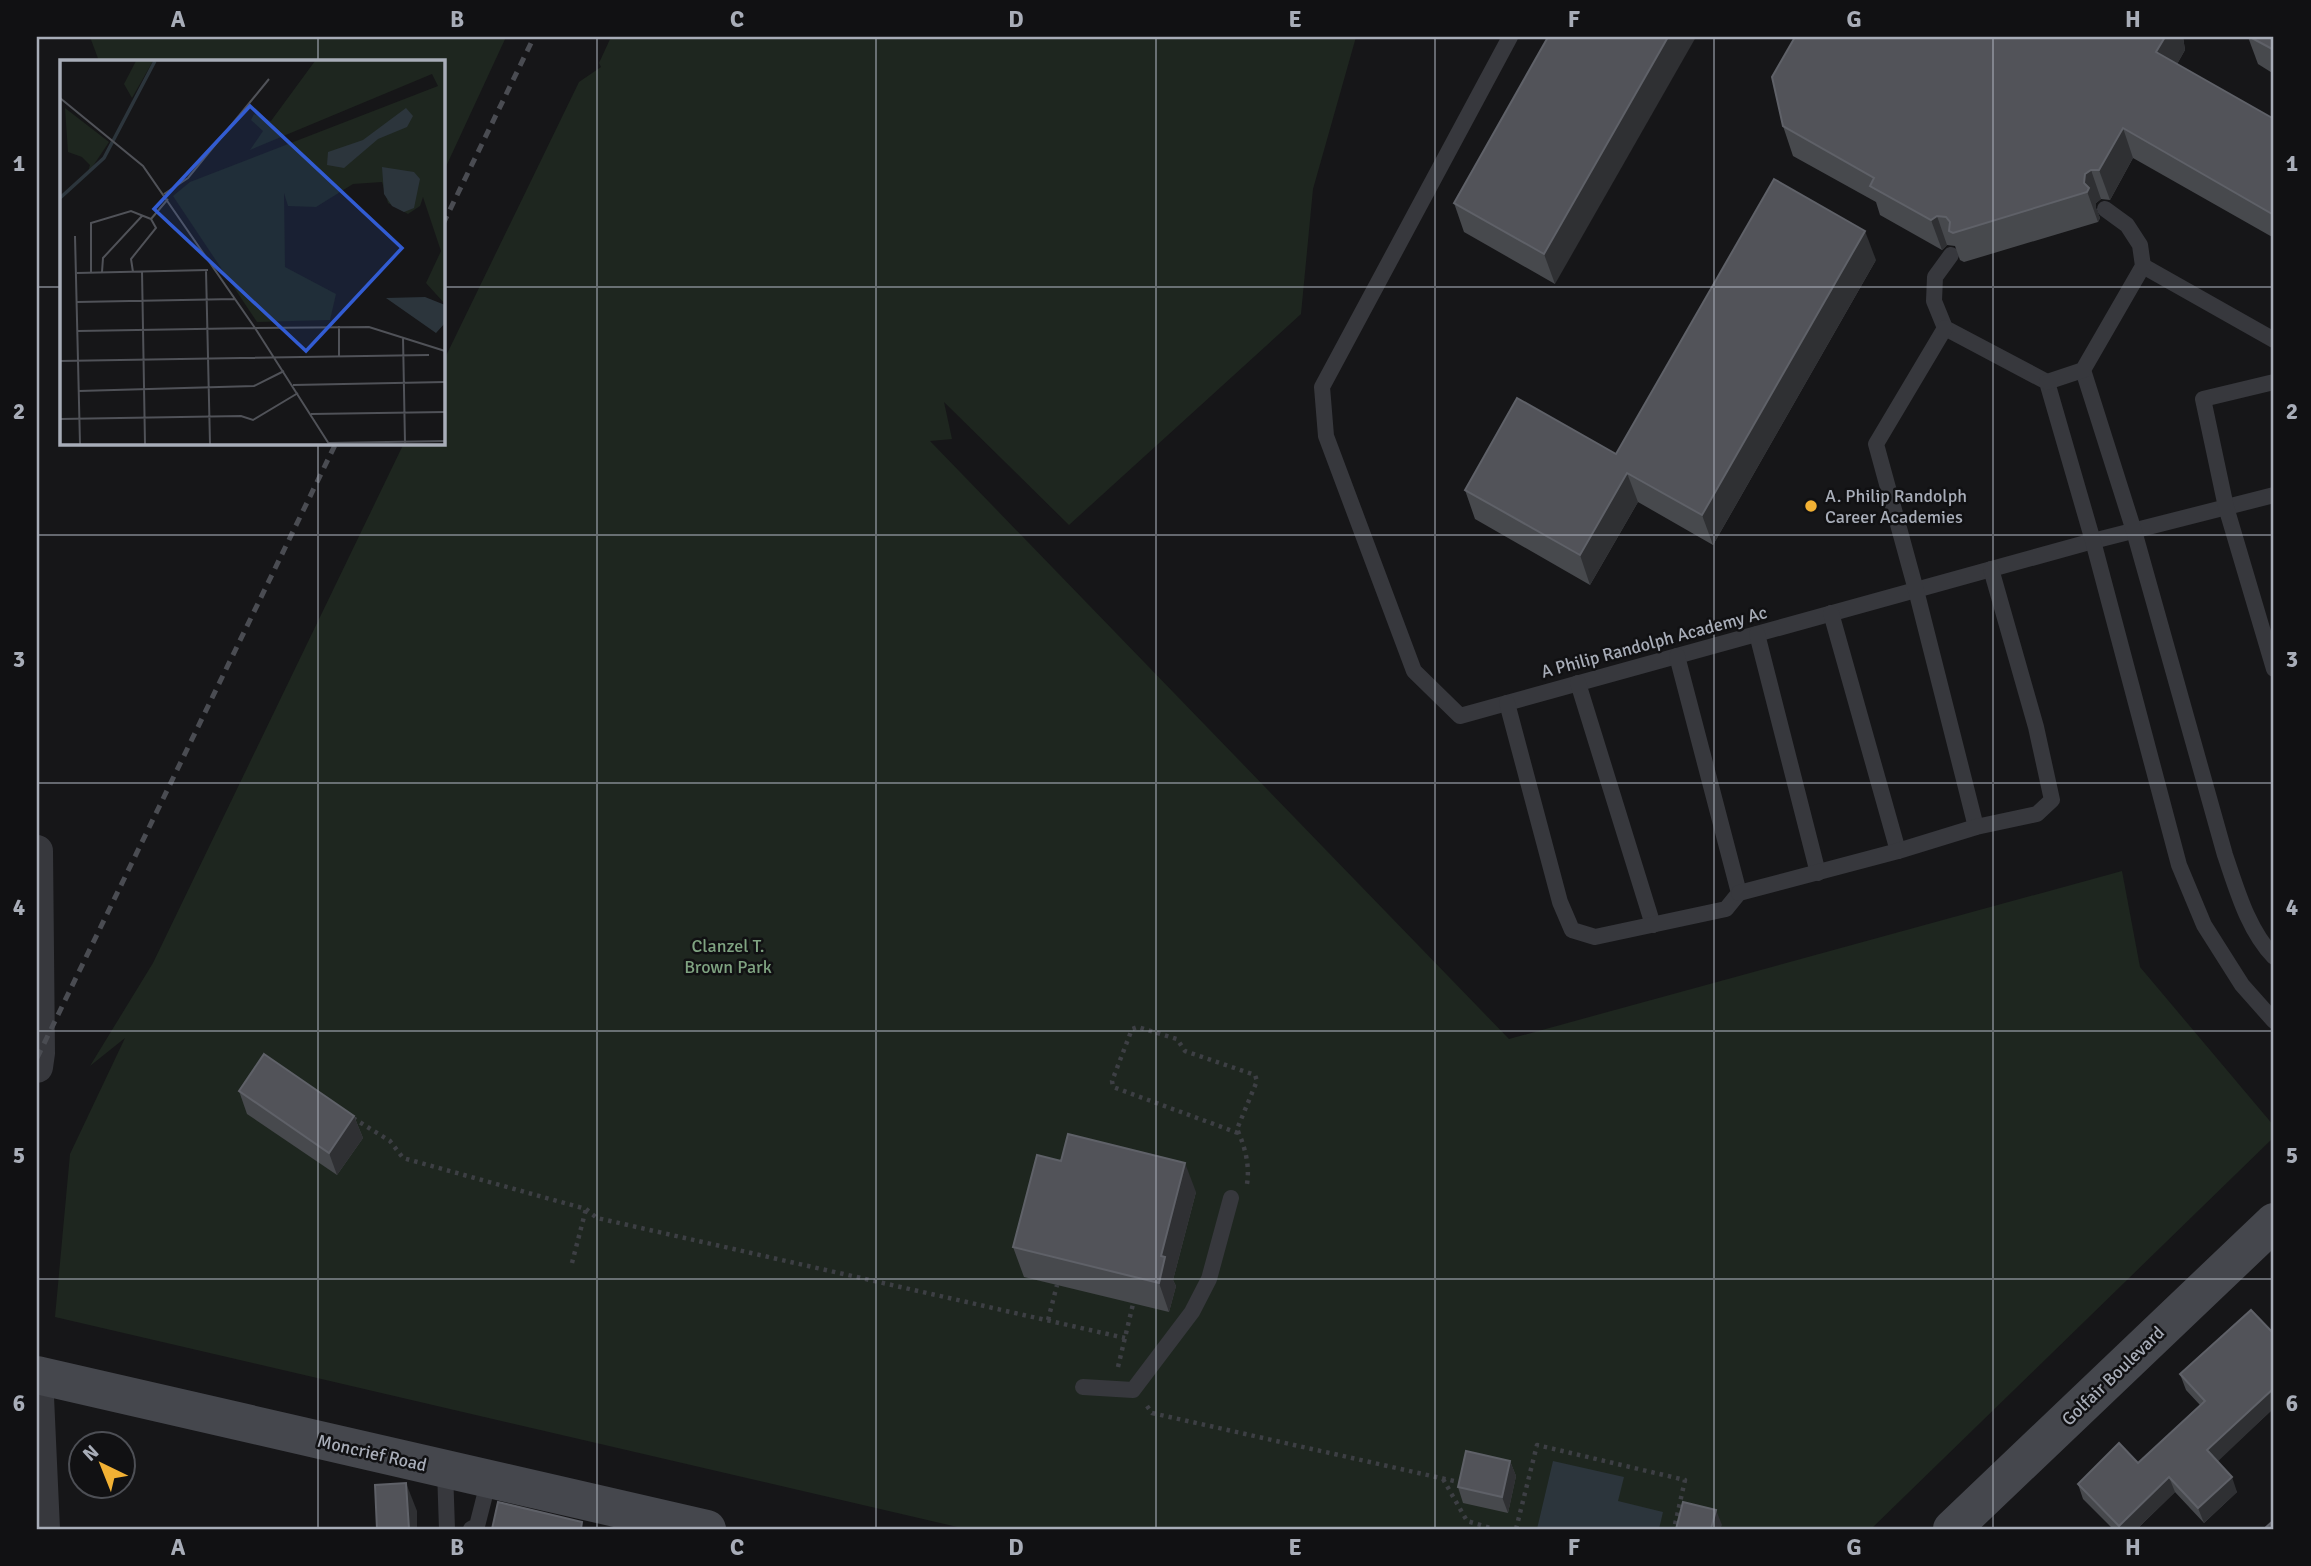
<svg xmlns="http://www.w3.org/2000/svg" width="2311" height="1566" font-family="Signika,sans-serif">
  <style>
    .green { fill: #1e261f }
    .water { fill: #2c353c }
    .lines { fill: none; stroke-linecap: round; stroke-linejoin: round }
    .path { stroke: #3d3f44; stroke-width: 4.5; stroke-dasharray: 3.5 5; stroke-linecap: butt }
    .service { stroke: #37383d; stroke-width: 16 }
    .minor { stroke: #37383d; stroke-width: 32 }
    .secondary { stroke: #45474d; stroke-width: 38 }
    .rail { stroke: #4a4c52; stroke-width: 5; stroke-dasharray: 9 7; stroke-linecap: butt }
    .wall { fill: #47494d }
    .shaded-wall { fill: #2f3033 }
    .building { fill: #525359; stroke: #5f6168; stroke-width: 2 }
    .grid { fill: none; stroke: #a8adb8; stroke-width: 2; stroke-opacity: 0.55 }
    .poi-dot { fill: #f2b134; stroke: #111113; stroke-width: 2.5 }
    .labels { text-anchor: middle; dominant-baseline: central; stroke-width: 5; stroke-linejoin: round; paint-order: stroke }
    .poi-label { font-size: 18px; fill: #a8adb8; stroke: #111113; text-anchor: start }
    .street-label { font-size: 18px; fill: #a8adb8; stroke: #111113 }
    .park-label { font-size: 18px; fill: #7fa381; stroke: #111113 }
    .inset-river { fill: none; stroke: #2c353c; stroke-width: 3.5 }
    .inset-road { fill: none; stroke: #505258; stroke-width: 2 }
    .view { fill: #325cd3; fill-opacity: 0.15; stroke: #325cd3; stroke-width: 3.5 }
    .inset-edge { fill: none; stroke: #a8adb8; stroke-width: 3.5 }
    .neatline { fill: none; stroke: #a8adb8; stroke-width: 2.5 }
    .grid-label { font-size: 23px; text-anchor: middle; font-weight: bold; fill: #a8adb8 }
  </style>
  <rect width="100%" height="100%" fill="#161618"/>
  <g class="green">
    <polygon points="90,37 506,37 443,173 443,61 99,61"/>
    <polygon points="611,37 1356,37 1313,189 1301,314 1069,525 944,402 952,439 930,441 1509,1039 2122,871 2140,967 2274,1126 2274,1137 1871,1529 966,1529 55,1317 70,1154 125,1038 90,1066 153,963 404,443 443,443 443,362 579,82 601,67 599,63"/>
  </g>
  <polygon class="water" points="1553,1461 1624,1477 1618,1501 1663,1512 1659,1529 1537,1529"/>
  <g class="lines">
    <g class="path">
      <polyline points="353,1118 390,1141 403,1158 586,1209 597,1218 1125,1338"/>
      <path d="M1238,1133l-125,-46 -1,-6 20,-52 6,-2 39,12 8,12 70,24 2,6 -20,48c8,18 13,36 10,55"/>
      <polyline points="572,1263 586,1209"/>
      <polyline points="1048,1320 1057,1285"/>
      <polyline points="1118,1367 1133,1304"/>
      <polyline points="1147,1406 1152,1413 1463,1483"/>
      <polyline points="1443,1479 1467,1521 1494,1529"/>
      <polyline points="1516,1529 1537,1445 1685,1480 1674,1529"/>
    </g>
    <g class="service">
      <polyline points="1510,37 1322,387 1326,436 1414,671 1460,716 2093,541 2274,495"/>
      <polyline points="1951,255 1935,277 1934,301 1945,328 2047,382 2093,541 2179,865 2204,925 2242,985 2274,1021"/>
      <polyline points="2143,266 2274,340"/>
      <polyline points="1945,328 1876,444 1916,590 1976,827"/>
      <path d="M2083,370l51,161 91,324c12,35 23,75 49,102"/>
      <polyline points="2047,382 2083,370 2143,266 2140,245 2127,225 2105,209"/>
      <polyline points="2274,382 2203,399 2226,507 2274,669"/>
      <polyline points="1831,613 1898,851"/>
      <polyline points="1757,634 1818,873"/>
      <polyline points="1578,683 1653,925"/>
      <polyline points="1507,703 1560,902 1572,930 1595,937 1726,909 1739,893 1677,656"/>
      <polyline points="1739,893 1898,851 1976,827 2037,814 2052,800 2036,727 1991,569"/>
      <polyline points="1083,1387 1133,1390 1192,1312 1209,1279 1231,1198"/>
      <polyline points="445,1470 447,1529"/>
      <polyline points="471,1529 477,1526 489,1479"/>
    </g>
    <g class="minor">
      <polyline points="37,851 39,1053 37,1067"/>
      <polyline points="37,1375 44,1529"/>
    </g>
    <g class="secondary">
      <polyline points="37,1375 707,1529"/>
      <polyline points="1952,1529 2274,1222"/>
    </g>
    <g class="rail">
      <polyline points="443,224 534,37"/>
      <polyline points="37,1058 336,443"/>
    </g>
  </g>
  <g class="wall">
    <polygon points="1548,37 1555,284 1464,232 1454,203"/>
    <polygon points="1795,37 2183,37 2185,50 2177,64 2274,119 2274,238 2133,158 2110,200 2101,199 2096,203 2096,208 2100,218 2098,222 1964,262 1960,260 1955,246 1947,245 1942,250 1880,215 1876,202 1793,156 1783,126"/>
    <polygon points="2248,37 2274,37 2274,74 2258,64"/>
    <polygon points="1876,260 1713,545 1638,502 1590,585 1475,519 1465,490 1616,454"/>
    <polygon points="239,1091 354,1116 363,1138 337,1175 247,1114"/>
    <polygon points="1196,1192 1173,1280 1176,1286 1169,1312 1024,1277 1013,1247"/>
    <polygon points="2180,1374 2274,1408 2217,1461 2237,1492 2204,1523 2175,1492 2137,1529 2113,1529 2083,1499 2078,1484 2138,1463 2200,1405 2186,1390"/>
    <polygon points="1510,1461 1516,1476 1508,1513 1463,1503 1458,1487"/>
  </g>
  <g class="shaded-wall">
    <polygon points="1668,37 1696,37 1555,284 1544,254"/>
    <polygon points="2165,37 2183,37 2185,50 2167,82 2156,52"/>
    <polygon points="2123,128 2133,158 2110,200 2099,170"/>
    <polygon points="2091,170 2101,199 2096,203 2096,208 2100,218 2098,222 2084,183 2085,174"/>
    <polygon points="1937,216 1947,245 1942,250 1931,220"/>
    <polygon points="1865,231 1876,260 1713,545 1702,515"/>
    <polygon points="1627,473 1638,502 1590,585 1580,555"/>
    <polygon points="354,1116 363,1138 337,1175 329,1153"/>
    <polygon points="1185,1163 1196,1192 1173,1280 1176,1286 1169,1312 1159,1283 1161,1256"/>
    <polygon points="2274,1388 2274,1408 2213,1466 2207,1450"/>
    <polygon points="1510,1461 1516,1476 1508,1513 1502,1497"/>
    <polygon points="2169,1477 2175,1492 2137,1529 2120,1529 2119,1526"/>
    <polygon points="2232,1477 2237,1492 2204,1523 2198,1508"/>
    <polygon points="406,1483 417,1511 417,1529 409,1529"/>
    <polygon points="1716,1510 1722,1525 1720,1529 1711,1529"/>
  </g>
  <g class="building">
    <polygon points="1548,37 1668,37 1544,254 1454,203"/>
    <polygon points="1795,37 2165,37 2156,52 2274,119 2274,215 2123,128 2099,170 2091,170 2085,174 2084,183 2089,188 2087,192 1953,233 1949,231 1950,222 1946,217 1937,216 1931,220 1870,186 1874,178 1783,126 1772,77"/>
    <polygon points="2250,37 2274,37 2274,50"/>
    <polygon points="1774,179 1865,231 1702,515 1627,473 1580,555 1465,490 1517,398 1616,454"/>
    <polygon points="264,1054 354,1116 329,1153 239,1091"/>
    <polygon points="1068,1134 1185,1163 1161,1256 1165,1257 1159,1283 1013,1247 1037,1155 1061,1161"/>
    <polygon points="2251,1310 2274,1334 2274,1388 2207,1450 2232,1477 2198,1508 2169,1477 2119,1526 2078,1484 2119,1443 2138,1463 2205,1401 2180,1374"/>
    <polygon points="1466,1451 1510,1461 1502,1497 1458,1487"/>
    <polygon points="406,1483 409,1529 377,1529 375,1485"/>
    <polygon points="498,1502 582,1522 581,1529 492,1529"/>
    <polygon points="1683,1502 1716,1510 1711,1529 1676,1529"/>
    <polygon points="2274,1520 2274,1529 2264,1529"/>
  </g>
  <path class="grid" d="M318,37v24M597,37v1492M876,37v1492M1156,37v1492M1435,37v1492M1714,37v1492M1993,37v1492M37,287h24M443,287h1831M318,443v1086M37,535h2237M37,783h2237M37,1031h2237M37,1279h2237"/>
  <circle class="poi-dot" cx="1811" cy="506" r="7"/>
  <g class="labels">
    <g class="poi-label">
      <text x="1825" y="496">A. Philip Randolph<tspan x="1825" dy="21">Career Academies</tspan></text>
    </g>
    <g class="street-label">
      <text transform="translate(1654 642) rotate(-15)">A Philip Randolph Academy Ac</text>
      <text transform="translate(2113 1376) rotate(-44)">Golfair Boulevard</text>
      <text transform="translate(372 1453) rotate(13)">Moncrief Road</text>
    </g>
    <g class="park-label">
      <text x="728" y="946">Clanzel T.<tspan x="728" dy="21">Brown Park</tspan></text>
    </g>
  </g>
  <g transform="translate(60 60)">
    <rect width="385" height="385" fill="#161618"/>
    <path d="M76,1h17l-21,37 -8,-14zM255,1h130v243l-19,-21 15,-32 -18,-54 -3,9 -12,8 -20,-11 -6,-21 -29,2 -37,23 -28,-1 -4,-13 1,74 51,27 -6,26 -73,2 -84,-126 17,-14 248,-96 -6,-12 -182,76 13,-19 -12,-11 3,-6 17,7zM5,48l44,34 -22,33 3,-10 -8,-8 -14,-5z" fill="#1e261f"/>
    <path d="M346,48l7,8 -6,11 -29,12 -34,29 -17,-3 1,-13 35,-12zM322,107l32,5 6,7 -6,29 -10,4 -12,-6 -8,-12zM365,237l20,8v18l-9,10 -50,-35z" fill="#2c353c"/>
    <path class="inset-river" d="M0,138l44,-40 51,-97"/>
    <path class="inset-road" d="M0,38l83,68 112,162 114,-1 76,24M0,65v34M104,134l24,-16 81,-99M91,159l17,-20M15,176l5,208M146,210l4,174M82,211l3,173M31,212v-49l40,-12 20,8M42,212l1,-14 39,-42M73,212l-2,-13 25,-31 -5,-9M17,213l131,-3M17,242l158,-3M279,266v30M18,271l177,-3 74,116M343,277l2,106M0,301l369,-6M233,325l152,-3M19,331l175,-5 30,-15M251,354l134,-2M0,359l181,-3 12,4 45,-27M269,383l116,-2"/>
    <path class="view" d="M190,46l152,142 -96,103 -152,-142z"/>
    <rect width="385" height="385" class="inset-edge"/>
  </g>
  <rect width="2311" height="1566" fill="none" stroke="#111113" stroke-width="77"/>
  <g transform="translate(102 1465) rotate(317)"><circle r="33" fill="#111113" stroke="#4d4f55" stroke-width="2"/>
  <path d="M0-5L12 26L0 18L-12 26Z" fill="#f2b134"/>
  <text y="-10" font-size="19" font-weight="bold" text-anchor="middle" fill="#a8adb8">N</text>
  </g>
  <rect x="38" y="38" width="2234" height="1490" class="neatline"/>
  <g class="grid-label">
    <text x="178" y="27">A</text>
    <text x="457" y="27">B</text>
    <text x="737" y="27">C</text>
    <text x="1016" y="27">D</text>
    <text x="1295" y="27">E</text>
    <text x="1574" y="27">F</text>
    <text x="1854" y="27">G</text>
    <text x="2133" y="27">H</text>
    <text x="19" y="171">1</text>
    <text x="2292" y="171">1</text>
    <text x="19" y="419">2</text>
    <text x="2292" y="419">2</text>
    <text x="19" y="667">3</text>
    <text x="2292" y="667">3</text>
    <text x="19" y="915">4</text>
    <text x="2292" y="915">4</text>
    <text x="19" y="1163">5</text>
    <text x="2292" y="1163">5</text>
    <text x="19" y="1411">6</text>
    <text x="2292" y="1411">6</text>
    <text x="178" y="1555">A</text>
    <text x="457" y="1555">B</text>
    <text x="737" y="1555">C</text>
    <text x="1016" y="1555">D</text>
    <text x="1295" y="1555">E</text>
    <text x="1574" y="1555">F</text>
    <text x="1854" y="1555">G</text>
    <text x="2133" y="1555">H</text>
  </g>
</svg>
